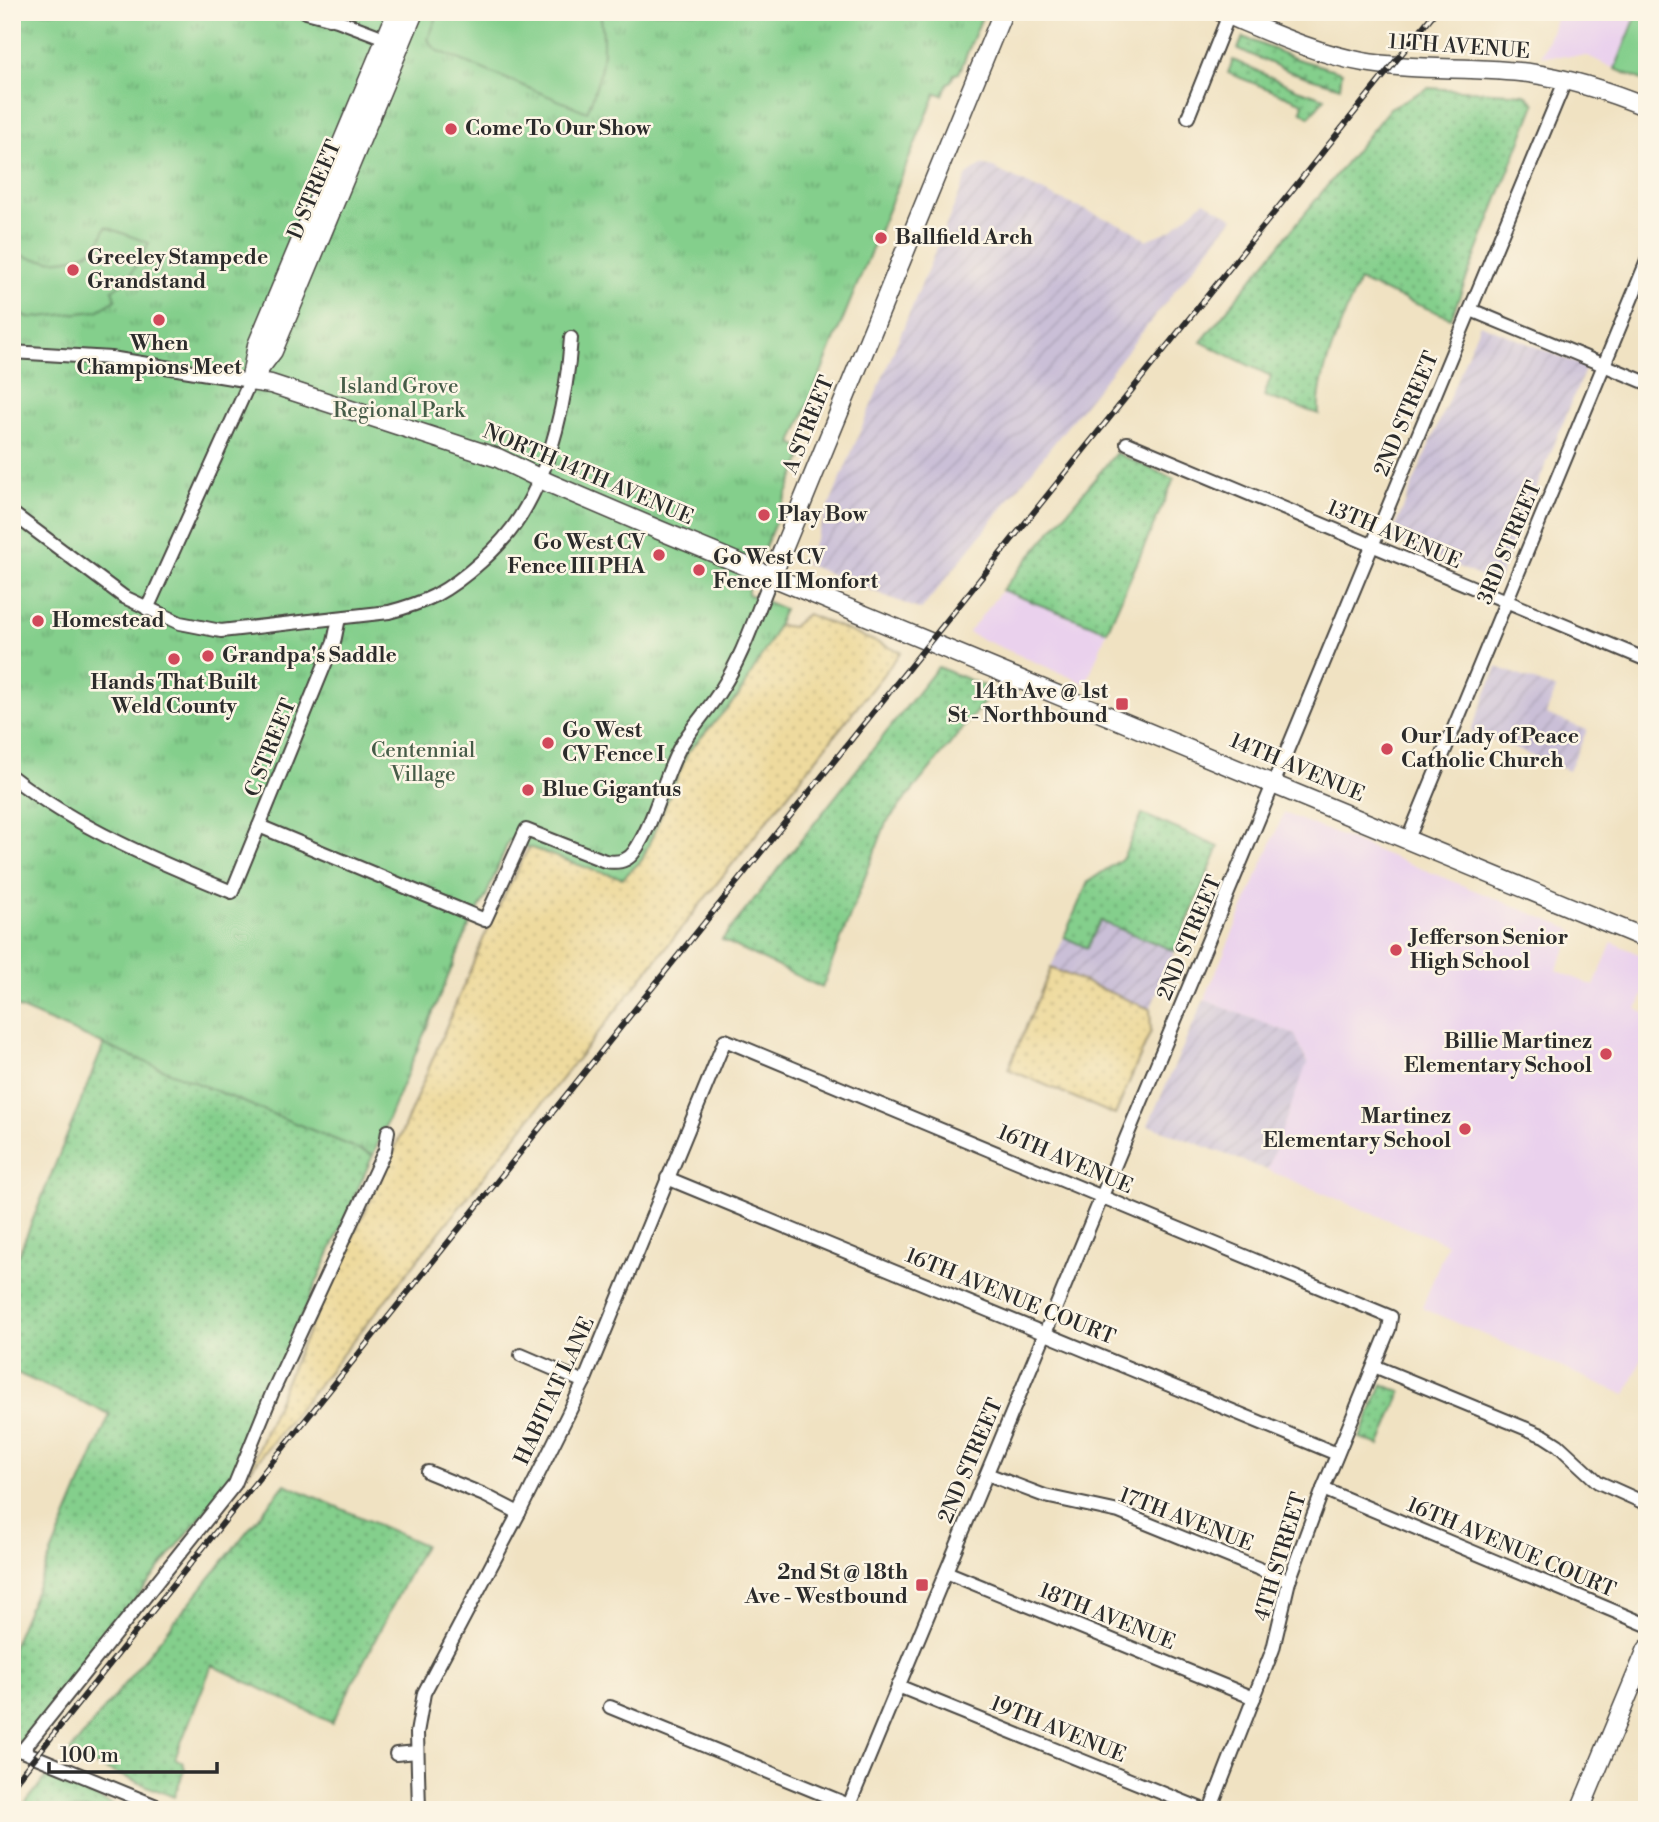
<svg xmlns="http://www.w3.org/2000/svg" width="1659" height="1822" font-family="'Libre Bodoni',serif">
  <style>
    .built { fill: #ead1ed }
    .industrial { fill: url(#industrial-furrows) }
    .grass { fill: url(#grass-dots); stroke: #587d5c; stroke-width: 2 }
    .sand { fill: url(#sand-dots); stroke: #8c8264; stroke-width: 2 }
    .park { fill: url(#park-tufts); stroke: #587d5c; stroke-width: 2 }
    .pitch { fill: #84cf8c; stroke: #587d5c; stroke-width: 2 }
    .lines { fill: none; stroke-linecap: round; stroke-linejoin: round }
    .street-casing { stroke: #494642; stroke-width: 16 }
    .secondary-casing { stroke: #494642; stroke-width: 21 }
    .street { stroke: #fff; stroke-width: 12 }
    .secondary { stroke: #fff; stroke-width: 18 }
    .rail-casing { stroke: #2b2b2b; stroke-width: 6 }
    .rail { stroke: #fcf5e5; stroke-width: 3.5; stroke-dasharray: 10; stroke-linecap: butt }
    .poi-dot { fill: #d1495b; stroke: #fcf5e5; stroke-width: 2.5 }
    .labels { text-anchor: middle; dominant-baseline: central; stroke-width: 5; stroke-linejoin: round; paint-order: stroke }
    .street-label { font-size: 21px; fill: #2b2b2b; stroke: #fcf5e5 }
    .poi-label { font-size: 21px; font-weight: bold; fill: #2b2b2b; stroke: #fcf5e5; text-anchor: start }
    .park-label { font-size: 21px; fill: #465c48; stroke: #fcf5e5 }
  </style>
  <defs>
    <pattern id="industrial-furrows" width="10" height="10" patternUnits="userSpaceOnUse" patternTransform="scale(1.75)"><rect width="10" height="10" fill="#cabfd7"/><path d="M-1 1l2-2M0 10L10 0M9 11l2-2" fill="none" stroke="#aea4b9"/></pattern>
    <pattern id="grass-dots" width="8" height="8" patternUnits="userSpaceOnUse" patternTransform="scale(1.75)"><rect width="8" height="8" fill="#84cf8c"/><path d="M2 2h.1M6 6h.1" fill="none" stroke="#6ca873" stroke-width="1.8" stroke-linecap="round"/></pattern>
    <pattern id="sand-dots" width="8" height="8" patternUnits="userSpaceOnUse" patternTransform="scale(1.75)"><rect width="8" height="8" fill="#eeda9e"/><path d="M2 2h.1M6 6h.1" fill="none" stroke="#cb8" stroke-width="1.8" stroke-linecap="round"/></pattern>
    <pattern id="park-tufts" width="24" height="20" patternUnits="userSpaceOnUse" patternTransform="scale(1.75)"><rect width="24" height="20" fill="#84cf8c"/><path d="M3 7l-1-3M5 7V3M7 7l1-3M15 17l-1-3M17 17v-4M19 17l1-3" fill="none" stroke="#6ca873"/></pattern>
  </defs>
  <rect width="100%" height="100%" fill="#fcf5e5"/>
  <filter id="ink" filterUnits="userSpaceOnUse"><feTurbulence type="fractalNoise" baseFrequency=".0143" numOctaves="2"/><feDisplacementMap in="SourceGraphic" scale="14" xChannelSelector="R" yChannelSelector="G"/><feConvolveMatrix kernelMatrix="1 2 1 2 8 2 1 2 1" color-interpolation-filters="sRGB"/></filter>
  <filter id="wash" filterUnits="userSpaceOnUse"><feTurbulence type="fractalNoise" baseFrequency=".00686" numOctaves="4" result="noise"/><feDisplacementMap in="SourceGraphic" scale="28" xChannelSelector="R" yChannelSelector="G"/><feGaussianBlur stdDeviation="1.57" result="paint"/><feColorMatrix in="noise" values="0 0 0 0 0 0 0 0 0 0 0 0 0 0 0 0 0 1.4 0 .05"/><feComposite in="paint" operator="in"/></filter>
  <g filter="url(#wash)">
    <rect width="100%" height="100%" fill="#f0e2c2"/>
    <g class="built">
      <polygon points="1559,12 1638,12 1615,69 1588,56 1541,56"/>
      <polygon points="1002,590 1107,631 1086,684 968,633"/>
      <polygon points="1284,813 1575,931 1556,970 1594,986 1612,942 1647,958 1647,985 1637,1009 1647,1014 1647,1347 1626,1395 1422,1308 1447,1244 1267,1170 1307,1062 1295,1035 1204,1000"/>
    </g>
    <g class="industrial">
      <polygon points="982,165 993,168 1057,198 1131,229 1146,240 1171,230 1204,201 1233,218 921,610 805,564 967,175"/>
      <polygon points="1480,324 1586,367 1497,584 1391,537"/>
      <polygon points="1497,667 1556,689 1546,714 1587,730 1569,771 1471,731"/>
      <polygon points="1099,921 1175,951 1150,1009 1051,968 1064,937 1087,947"/>
      <polygon points="1204,1000 1295,1035 1307,1063 1267,1170 1148,1125"/>
    </g>
    <g class="grass">
      <polygon points="1243,37 1297,59 1342,72 1340,87 1291,72 1238,49"/>
      <polygon points="1233,60 1297,89 1325,98 1309,117 1301,111 1303,103 1228,73"/>
      <path d="M1428,88l97,6 10,10 -84,214 -92,-37c-15,36 -43,95 -40,133l-55,-18 7,-20 -70,-34 189,-234z"/>
      <polygon points="1116,453 1174,479 1107,631 1002,590"/>
      <polygon points="938,667 994,690 886,823 822,988 722,940"/>
      <polygon points="1142,814 1219,847 1175,951 1100,921 1087,948 1064,937 1088,882 1123,858"/>
      <polygon points="104,1044 373,1155 228,1482 22,1743 12,1738 12,1647 110,1414 12,1371 12,1271"/>
      <polygon points="1382,1384 1401,1392 1380,1445 1360,1438"/>
      <polygon points="285,1484 424,1545 332,1723 212,1665 175,1758 182,1762 185,1768 174,1797 68,1754"/>
      <polygon points="47,1776 125,1810 20,1810"/>
    </g>
    <g class="sand">
      <polygon points="807,614 901,652 248,1473 297,1355 396,1146 489,925 529,847 596,871 623,878 642,860 688,752 739,695 777,625 792,627"/>
      <polygon points="1051,968 1150,1009 1151,1031 1115,1115 1008,1069"/>
    </g>
    <polygon class="park" points="12,12 984,12 959,73 954,74 951,81 948,83 943,95 936,93 792,443 805,450 762,554 754,554 744,582 748,586 748,594 784,609 772,638 739,695 688,752 642,860 623,878 596,871 509,840 486,896 468,929 373,1155 121,1052 12,1005"/>
    <g class="pitch">
      <path d="M439,12h161c7,40 2,63 -13,100l-151,-62 -8,-11z"/>
      <polygon points="1638,12 1647,12 1647,82 1615,69"/>
      <path d="M106,227l43,16 -21,36 -16,11 4,10 -19,11 -67,7 -18,-8v-61c17,16 67,15 83,-2 5,-5 8,-14 11,-20z"/>
    </g>
  </g>
  <g filter="url(#ink)">
    <g class="lines">
      <g class="street-casing">
        <g id="street">
          <polyline points="306,12 337,20 390,40"/>
          <polyline points="1188,117 1230,12"/>
          <polyline points="1471,310 1647,383"/>
          <polyline points="12,352 111,358 250,381 147,609"/>
          <polyline points="1127,443 1647,660"/>
          <path d="M12,513l112,84 56,26 41,8 168,-19c15,-4 31,-9 45,-16 30,-16 68,-50 86,-79 32,-51 47,-120 51,-179"/>
          <path d="M12,777c65,51 144,84 220,115l102,-250 5,-24"/>
          <path d="M259,826l226,94 41,-90 79,31c11,2 22,1 29,-9 21,-31 28,-70 45,-103 12,-22 30,-39 43,-61 22,-34 34,-75 50,-112"/>
          <polyline points="1408,839 1647,261"/>
          <polyline points="667,1178 1337,1454"/>
          <polyline points="521,1355 584,1382"/>
          <polyline points="1374,1366 1544,1436 1558,1445 1598,1482 1647,1504"/>
          <polyline points="428,1472 484,1495 519,1513"/>
          <polyline points="987,1474 1045,1496 1119,1512 1289,1581"/>
          <polyline points="1323,1489 1647,1625"/>
          <polyline points="946,1572 1254,1698"/>
          <polyline points="898,1686 1204,1810"/>
          <polyline points="610,1707 849,1805"/>
          <polyline points="12,1747 166,1810"/>
          <polyline points="22,1751 235,1484 273,1391 385,1150 388,1131"/>
          <polyline points="396,1754 417,1752"/>
          <polyline points="419,1810 417,1733 424,1693 519,1513 584,1382 725,1040 1391,1317 1389,1329 1323,1489 1289,1581 1273,1649 1210,1810"/>
          <polyline points="847,1810 1566,79"/>
        </g>
      </g>
      <g class="secondary-casing">
        <g id="secondary">
          <path d="M1221,12c46,19 92,41 142,50 54,9 111,4 166,11 41,6 79,18 118,34"/>
          <polyline points="251,377 257,345 397,12"/>
          <polyline points="250,381 271,384 498,458 549,483 659,530 1647,939"/>
          <polyline points="250,381 273,351 414,12"/>
          <polyline points="772,576 1003,12"/>
          <polyline points="1580,1810 1647,1649"/>
        </g>
      </g>
      <use href="#street" class="street"/>
      <use href="#secondary" class="secondary"/>
      <g class="rail-casing">
        <polyline id="rail" points="12,1786 1435,12"/>
      </g>
      <use href="#rail" class="rail"/>
    </g>
  </g>
  <g class="poi-dot">
    <circle cx="451" cy="129" r="7"/>
    <circle cx="881" cy="238" r="7"/>
    <circle cx="73" cy="270" r="7"/>
    <circle cx="159" cy="320" r="7"/>
    <circle cx="764" cy="515" r="7"/>
    <circle cx="659" cy="555" r="7"/>
    <circle cx="699" cy="570" r="7"/>
    <circle cx="38" cy="621" r="7"/>
    <circle cx="208" cy="656" r="7"/>
    <circle cx="174" cy="659" r="7"/>
    <rect x="1115" y="697" width="14" height="14" rx="3.5"/>
    <circle cx="548" cy="743" r="7"/>
    <circle cx="1387" cy="749" r="7"/>
    <circle cx="528" cy="790" r="7"/>
    <circle cx="1396" cy="950" r="7"/>
    <circle cx="1606" cy="1054" r="7"/>
    <circle cx="1465" cy="1129" r="7"/>
    <rect x="915" y="1578" width="14" height="14" rx="3.5"/>
  </g>
  <g class="labels">
    <g class="street-label">
      <text transform="translate(1459 47) rotate(4)">11TH AVENUE</text>
      <text transform="translate(315 190) rotate(-67)">D STREET</text>
      <text transform="translate(1407 414) rotate(-67)">2ND STREET</text>
      <text transform="translate(809 425) rotate(-68)">A STREET</text>
      <text transform="translate(588 475) rotate(23)">NORTH 14TH AVENUE</text>
      <text transform="translate(1394 535) rotate(23)">13TH AVENUE</text>
      <text transform="translate(1510 543) rotate(-67)">3RD STREET</text>
      <text transform="translate(271 748) rotate(-68)">C STREET</text>
      <text transform="translate(1297 768) rotate(23)">14TH AVENUE</text>
      <text transform="translate(1190 938) rotate(-67)">2ND STREET</text>
      <text transform="translate(1065 1160) rotate(23)">16TH AVENUE</text>
      <text transform="translate(1010 1297) rotate(22)">16TH AVENUE COURT</text>
      <text transform="translate(555 1391) rotate(-65)">HABITAT LANE</text>
      <text transform="translate(971 1461) rotate(-67)">2ND STREET</text>
      <text transform="translate(1186 1520) rotate(21)">17TH AVENUE</text>
      <text transform="translate(1511 1548) rotate(23)">16TH AVENUE COURT</text>
      <text transform="translate(1281 1557) rotate(-73)">4TH STREET</text>
      <text transform="translate(1107 1617) rotate(22)">18TH AVENUE</text>
      <text transform="translate(1058 1730) rotate(22)">19TH AVENUE</text>
    </g>
    <g class="poi-label">
      <text x="465" y="129">Come To Our Show</text>
      <text x="895" y="238">Ballfield Arch</text>
      <text x="87" y="258">Greeley Stampede<tspan x="87" dy="24">Grandstand</tspan></text>
      <text x="159" y="344" text-anchor="middle">When<tspan x="159" dy="24">Champions Meet</tspan></text>
      <text x="778" y="515">Play Bow</text>
      <text x="645" y="543" text-anchor="end">Go West CV<tspan x="645" dy="24">Fence III PHA</tspan></text>
      <text x="713" y="558">Go West CV<tspan x="713" dy="24">Fence II Monfort</tspan></text>
      <text x="52" y="621">Homestead</text>
      <text x="222" y="656">Grandpa's Saddle</text>
      <text x="174" y="683" text-anchor="middle">Hands That Built<tspan x="174" dy="24">Weld County</tspan></text>
      <text x="1108" y="692" text-anchor="end">14th Ave @ 1st<tspan x="1108" dy="24">St - Northbound</tspan></text>
      <text x="562" y="731">Go West<tspan x="562" dy="24">CV Fence I</tspan></text>
      <text x="1401" y="737">Our Lady of Peace<tspan x="1401" dy="24">Catholic Church</tspan></text>
      <text x="542" y="790">Blue Gigantus</text>
      <text x="1410" y="938">Jefferson Senior<tspan x="1410" dy="24">High School</tspan></text>
      <text x="1592" y="1042" text-anchor="end">Billie Martinez<tspan x="1592" dy="24">Elementary School</tspan></text>
      <text x="1451" y="1117" text-anchor="end">Martinez<tspan x="1451" dy="24">Elementary School</tspan></text>
      <text x="908" y="1573" text-anchor="end">2nd St @ 18th<tspan x="908" dy="24">Ave - Westbound</tspan></text>
    </g>
    <g class="park-label">
      <text x="399" y="387">Island Grove<tspan x="399" dy="24">Regional Park</tspan></text>
      <text x="423" y="751">Centennial<tspan x="423" dy="24">Village</tspan></text>
    </g>
  </g>
  <rect width="1659" height="1822" fill="none" stroke="#fcf5e5" stroke-width="42"/>
  <path d="M49 1762v10h168v-10" fill="none" stroke="#2b2b2b" stroke-width="3.5"/>
  <text x="60" y="1762" font-size="21" fill="#2b2b2b" stroke="#fcf5e5" stroke-width="5" paint-order="stroke">100 m</text>
</svg>
